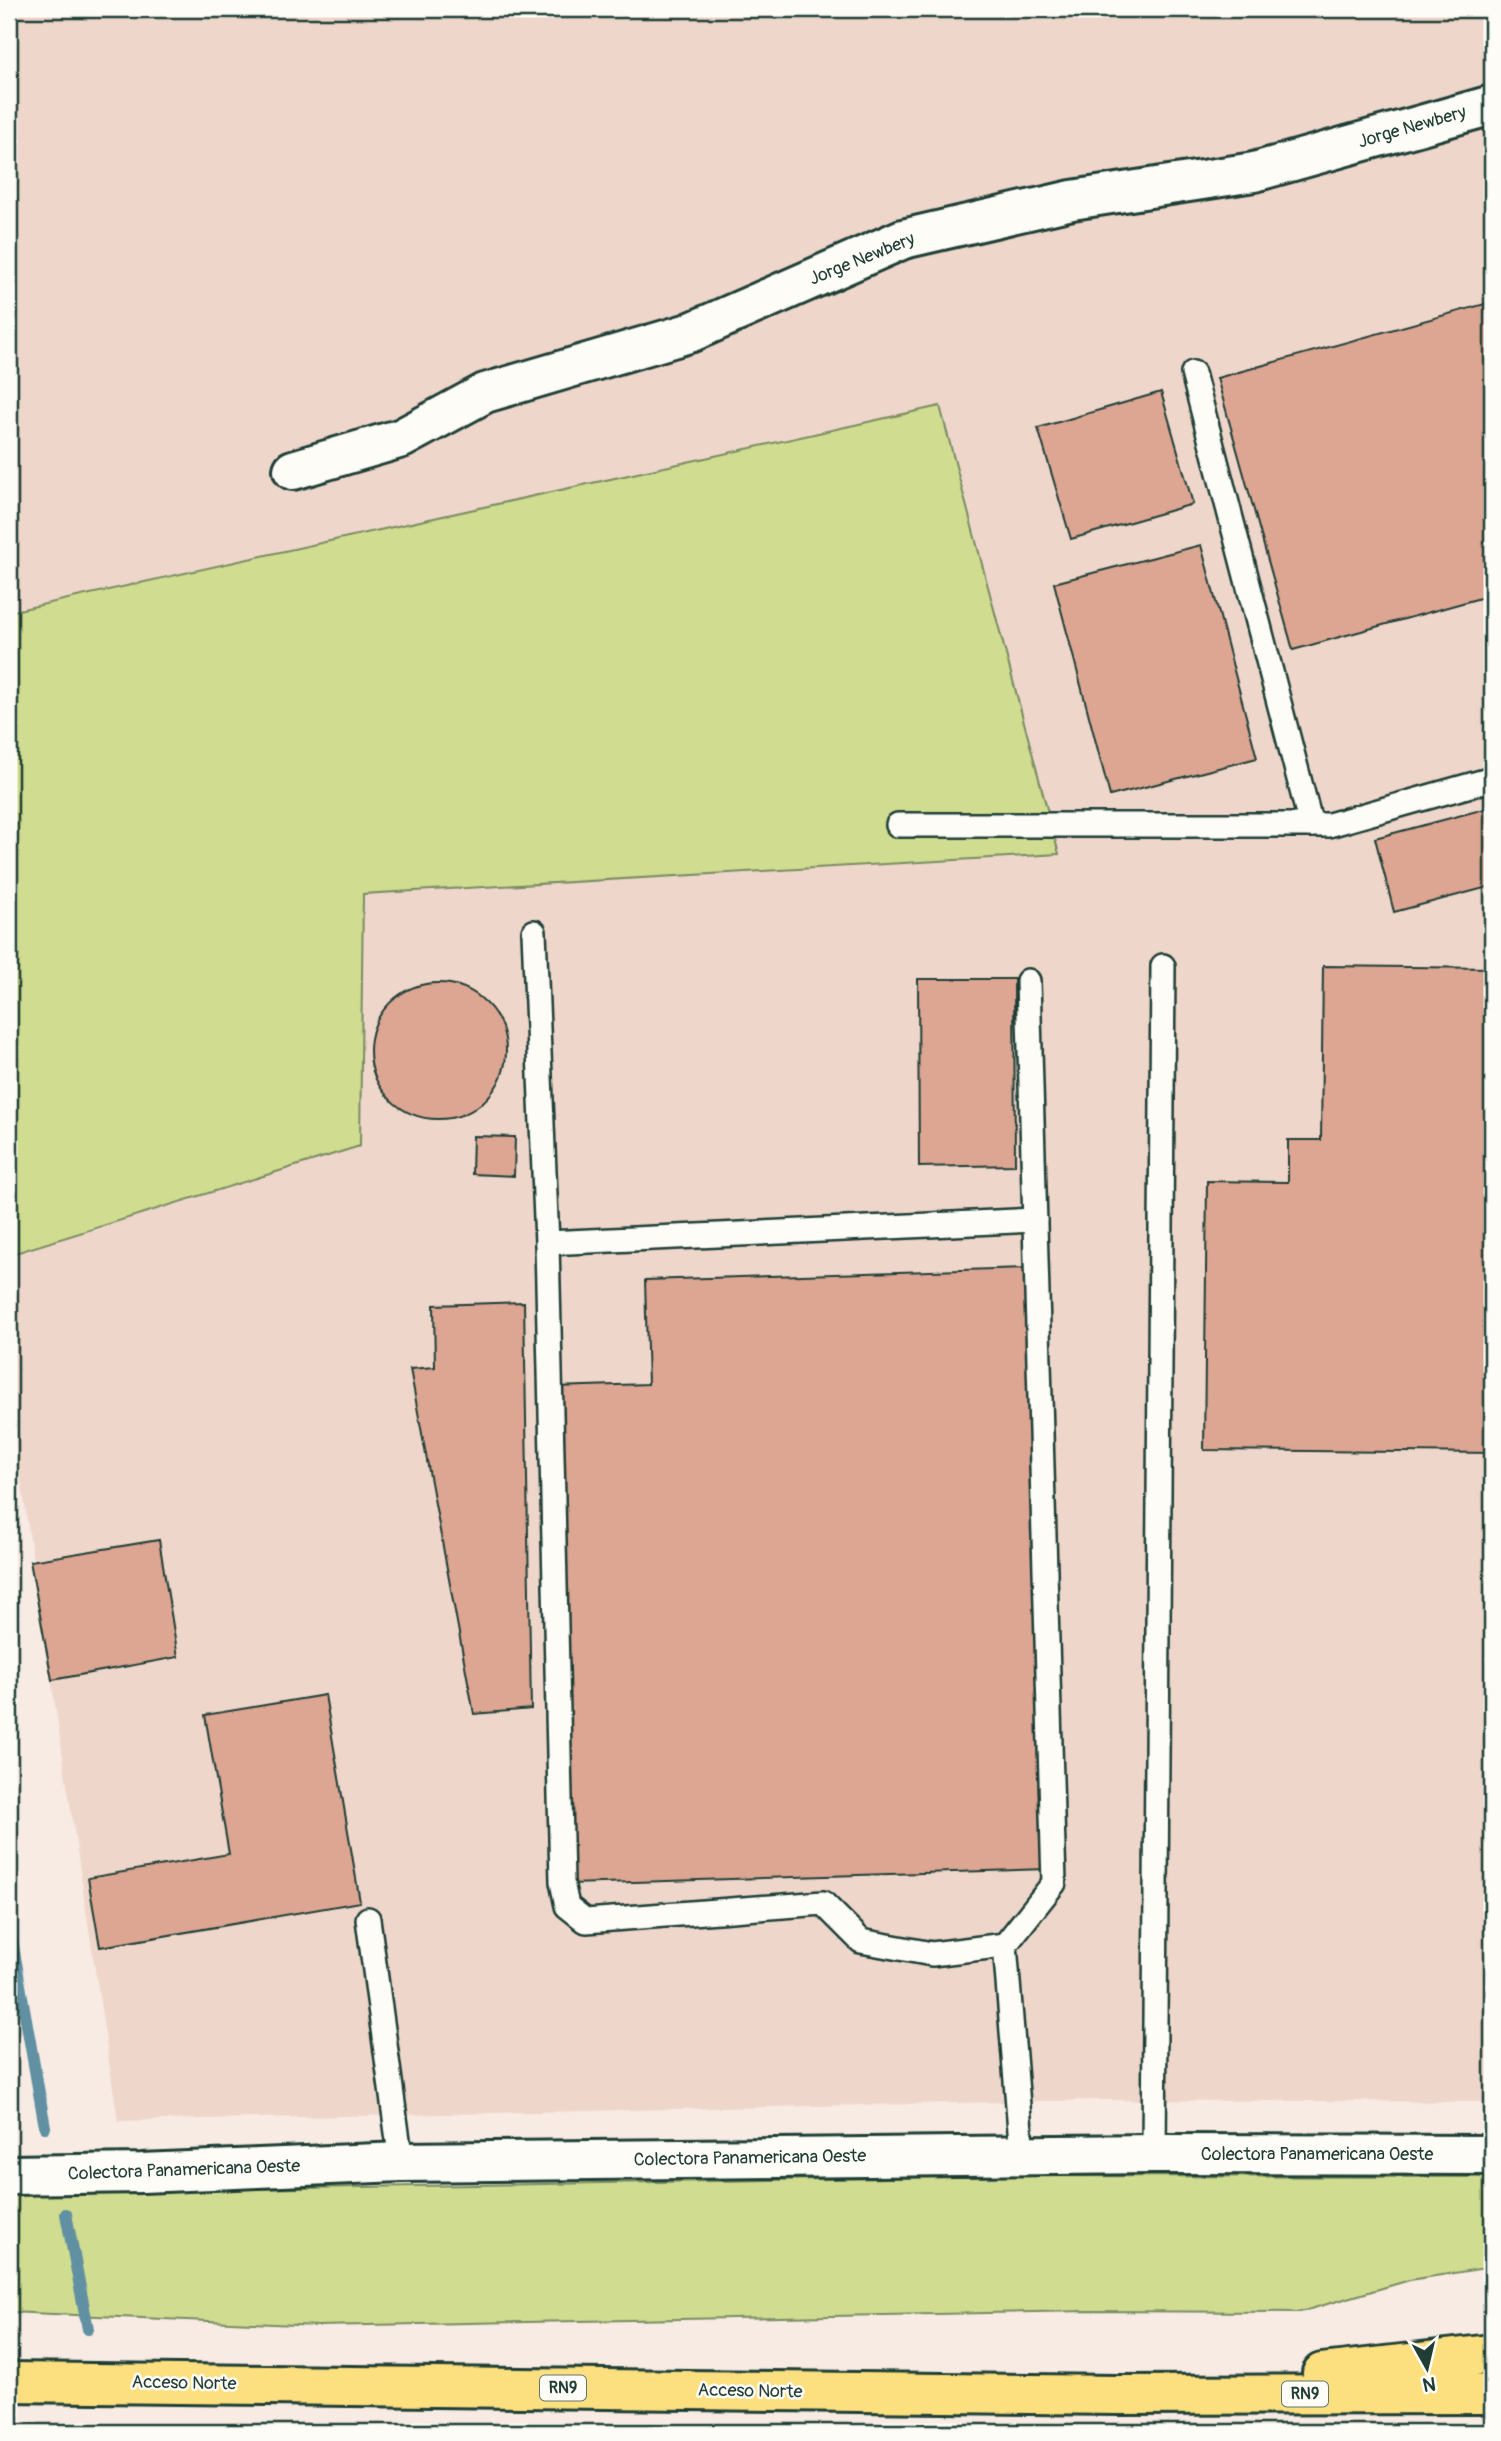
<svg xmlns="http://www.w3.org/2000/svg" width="1501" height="2441" font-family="Pangolin,sans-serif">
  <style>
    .built { fill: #efd6cb }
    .green { fill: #d0dc8f; stroke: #788c62; stroke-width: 2 }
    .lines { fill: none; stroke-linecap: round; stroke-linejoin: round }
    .stream { stroke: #6090a2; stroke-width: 12 }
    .building { fill: #dda693; stroke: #1f3d34; stroke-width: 2 }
    .service-casing { stroke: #1f3d34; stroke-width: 28 }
    .minor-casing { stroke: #1f3d34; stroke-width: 44 }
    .tertiary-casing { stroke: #1f3d34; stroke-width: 44 }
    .motorway-casing { stroke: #1f3d34; stroke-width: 44 }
    .service { stroke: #fdfcf7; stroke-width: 23 }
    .minor { stroke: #fdfcf7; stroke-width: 38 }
    .tertiary { stroke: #fdfcf7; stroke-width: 38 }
    .motorway { stroke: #fce080; stroke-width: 38 }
    .labels { text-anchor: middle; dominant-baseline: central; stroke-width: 5; stroke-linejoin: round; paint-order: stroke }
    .shield { fill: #fdfcf7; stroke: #62766e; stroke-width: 2 }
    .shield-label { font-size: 16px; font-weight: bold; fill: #1f3d34 }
    .street-label { font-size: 18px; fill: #1f3d34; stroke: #fdfcf7 }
  </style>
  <rect width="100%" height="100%" fill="#f7ebe3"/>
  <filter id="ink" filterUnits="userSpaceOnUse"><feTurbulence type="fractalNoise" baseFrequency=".0143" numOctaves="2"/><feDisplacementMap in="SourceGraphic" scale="14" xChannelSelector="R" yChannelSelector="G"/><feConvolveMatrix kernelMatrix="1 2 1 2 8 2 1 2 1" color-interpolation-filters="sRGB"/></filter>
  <g filter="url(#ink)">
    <polygon class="built" points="9,9 1492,9 1492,2102 1092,2100 118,2121 9,1401 9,1255 360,1146 362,894 1059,854 940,406 9,612"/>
    <g class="green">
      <polygon points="940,406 1059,854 363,894 360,1146 9,1255 9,612"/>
      <polygon points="1009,2176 1492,2177 1492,2267 1410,2280 1300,2312 1088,2311 318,2326 9,2312 9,2193"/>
    </g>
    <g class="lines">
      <g class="stream">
        <polyline points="9,1923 45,2127"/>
        <polyline points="66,2214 88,2329"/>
      </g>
    </g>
    <g class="building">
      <polygon points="1492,302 1492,600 1491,595 1293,650 1217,378"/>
      <polygon points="1161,392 1193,504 1071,539 1038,428"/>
      <polygon points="1201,545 1257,758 1110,796 1054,583"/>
      <polygon points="1492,807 1492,886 1394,912 1375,838"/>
      <polygon points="1323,966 1492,968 1492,1453 1204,1450 1207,1181 1288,1182 1288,1140 1321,1140"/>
      <polygon points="918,979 1014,979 1015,1165 919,1167"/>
      <circle cx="438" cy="1051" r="68"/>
      <polygon points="473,1136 515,1137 514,1176 472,1174"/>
      <polygon points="1028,1268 1047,1869 570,1884 554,1387 648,1384 645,1280"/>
      <polygon points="524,1302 531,1709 474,1714 410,1369 435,1367 434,1305"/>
      <polygon points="159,1540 178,1657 52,1680 30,1561"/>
      <polygon points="325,1695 360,1902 100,1947 88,1878 229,1854 205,1715"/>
    </g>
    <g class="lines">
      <g class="service-casing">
        <g id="service">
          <polyline points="1193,373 1311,825"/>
          <polyline points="898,825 1329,825 1492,779"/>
          <polyline points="534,932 547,1243 562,1882 567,1906 586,1921 823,1903 861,1941 932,1954 1005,1945"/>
          <polyline points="547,1243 1035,1220"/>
          <polyline points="368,1919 401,2162"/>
          <polyline points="1154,2154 1163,966"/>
          <polyline points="1022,2155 1005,1945 1054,1883 1028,981"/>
        </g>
      </g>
      <g class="minor-casing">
        <polyline id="minor" points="293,470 402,438 485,393 689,333 903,239 1072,200 1254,172 1492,105"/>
      </g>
      <g class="tertiary-casing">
        <polyline id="tertiary" points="9,2175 142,2173 401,2162 1154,2154 1492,2155"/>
      </g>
      <g class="motorway-casing">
        <g id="motorway">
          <polyline points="1322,2373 1492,2354"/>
          <polyline points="9,2382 1118,2395 1492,2394"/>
        </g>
      </g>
      <use href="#service" class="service"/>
      <use href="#minor" class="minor"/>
      <use href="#tertiary" class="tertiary"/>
      <use href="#motorway" class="motorway"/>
    </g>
  </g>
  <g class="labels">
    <g class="shield">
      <rect x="540" y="2375.5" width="46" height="25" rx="5"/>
      <rect x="1282" y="2381.5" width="46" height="25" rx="5"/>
    </g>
    <g class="shield-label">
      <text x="563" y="2388">RN9</text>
      <text x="1305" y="2394">RN9</text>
    </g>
    <g class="street-label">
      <text transform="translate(1412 127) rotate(-16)">Jorge Newbery</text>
      <text transform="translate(862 259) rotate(-22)">Jorge Newbery</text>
      <text x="1317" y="2154">Colectora Panamericana Oeste</text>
      <text transform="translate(750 2158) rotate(-1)">Colectora Panamericana Oeste</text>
      <text transform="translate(184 2170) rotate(-2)">Colectora Panamericana Oeste</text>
      <text transform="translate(184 2383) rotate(1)">Acceso Norte</text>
      <text transform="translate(750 2391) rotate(1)">Acceso Norte</text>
    </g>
  </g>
  <rect width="1501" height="2441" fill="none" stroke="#fdfcf7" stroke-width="35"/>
  <rect x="18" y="18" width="1466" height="2406" fill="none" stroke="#1f3d34" stroke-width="2.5" filter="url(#ink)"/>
  <g transform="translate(1427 2368) rotate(172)" stroke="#fdfcf7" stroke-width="5" paint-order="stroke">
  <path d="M0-5L12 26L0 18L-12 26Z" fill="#1f3d34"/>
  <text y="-10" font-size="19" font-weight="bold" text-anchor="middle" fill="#1f3d34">N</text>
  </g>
</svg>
